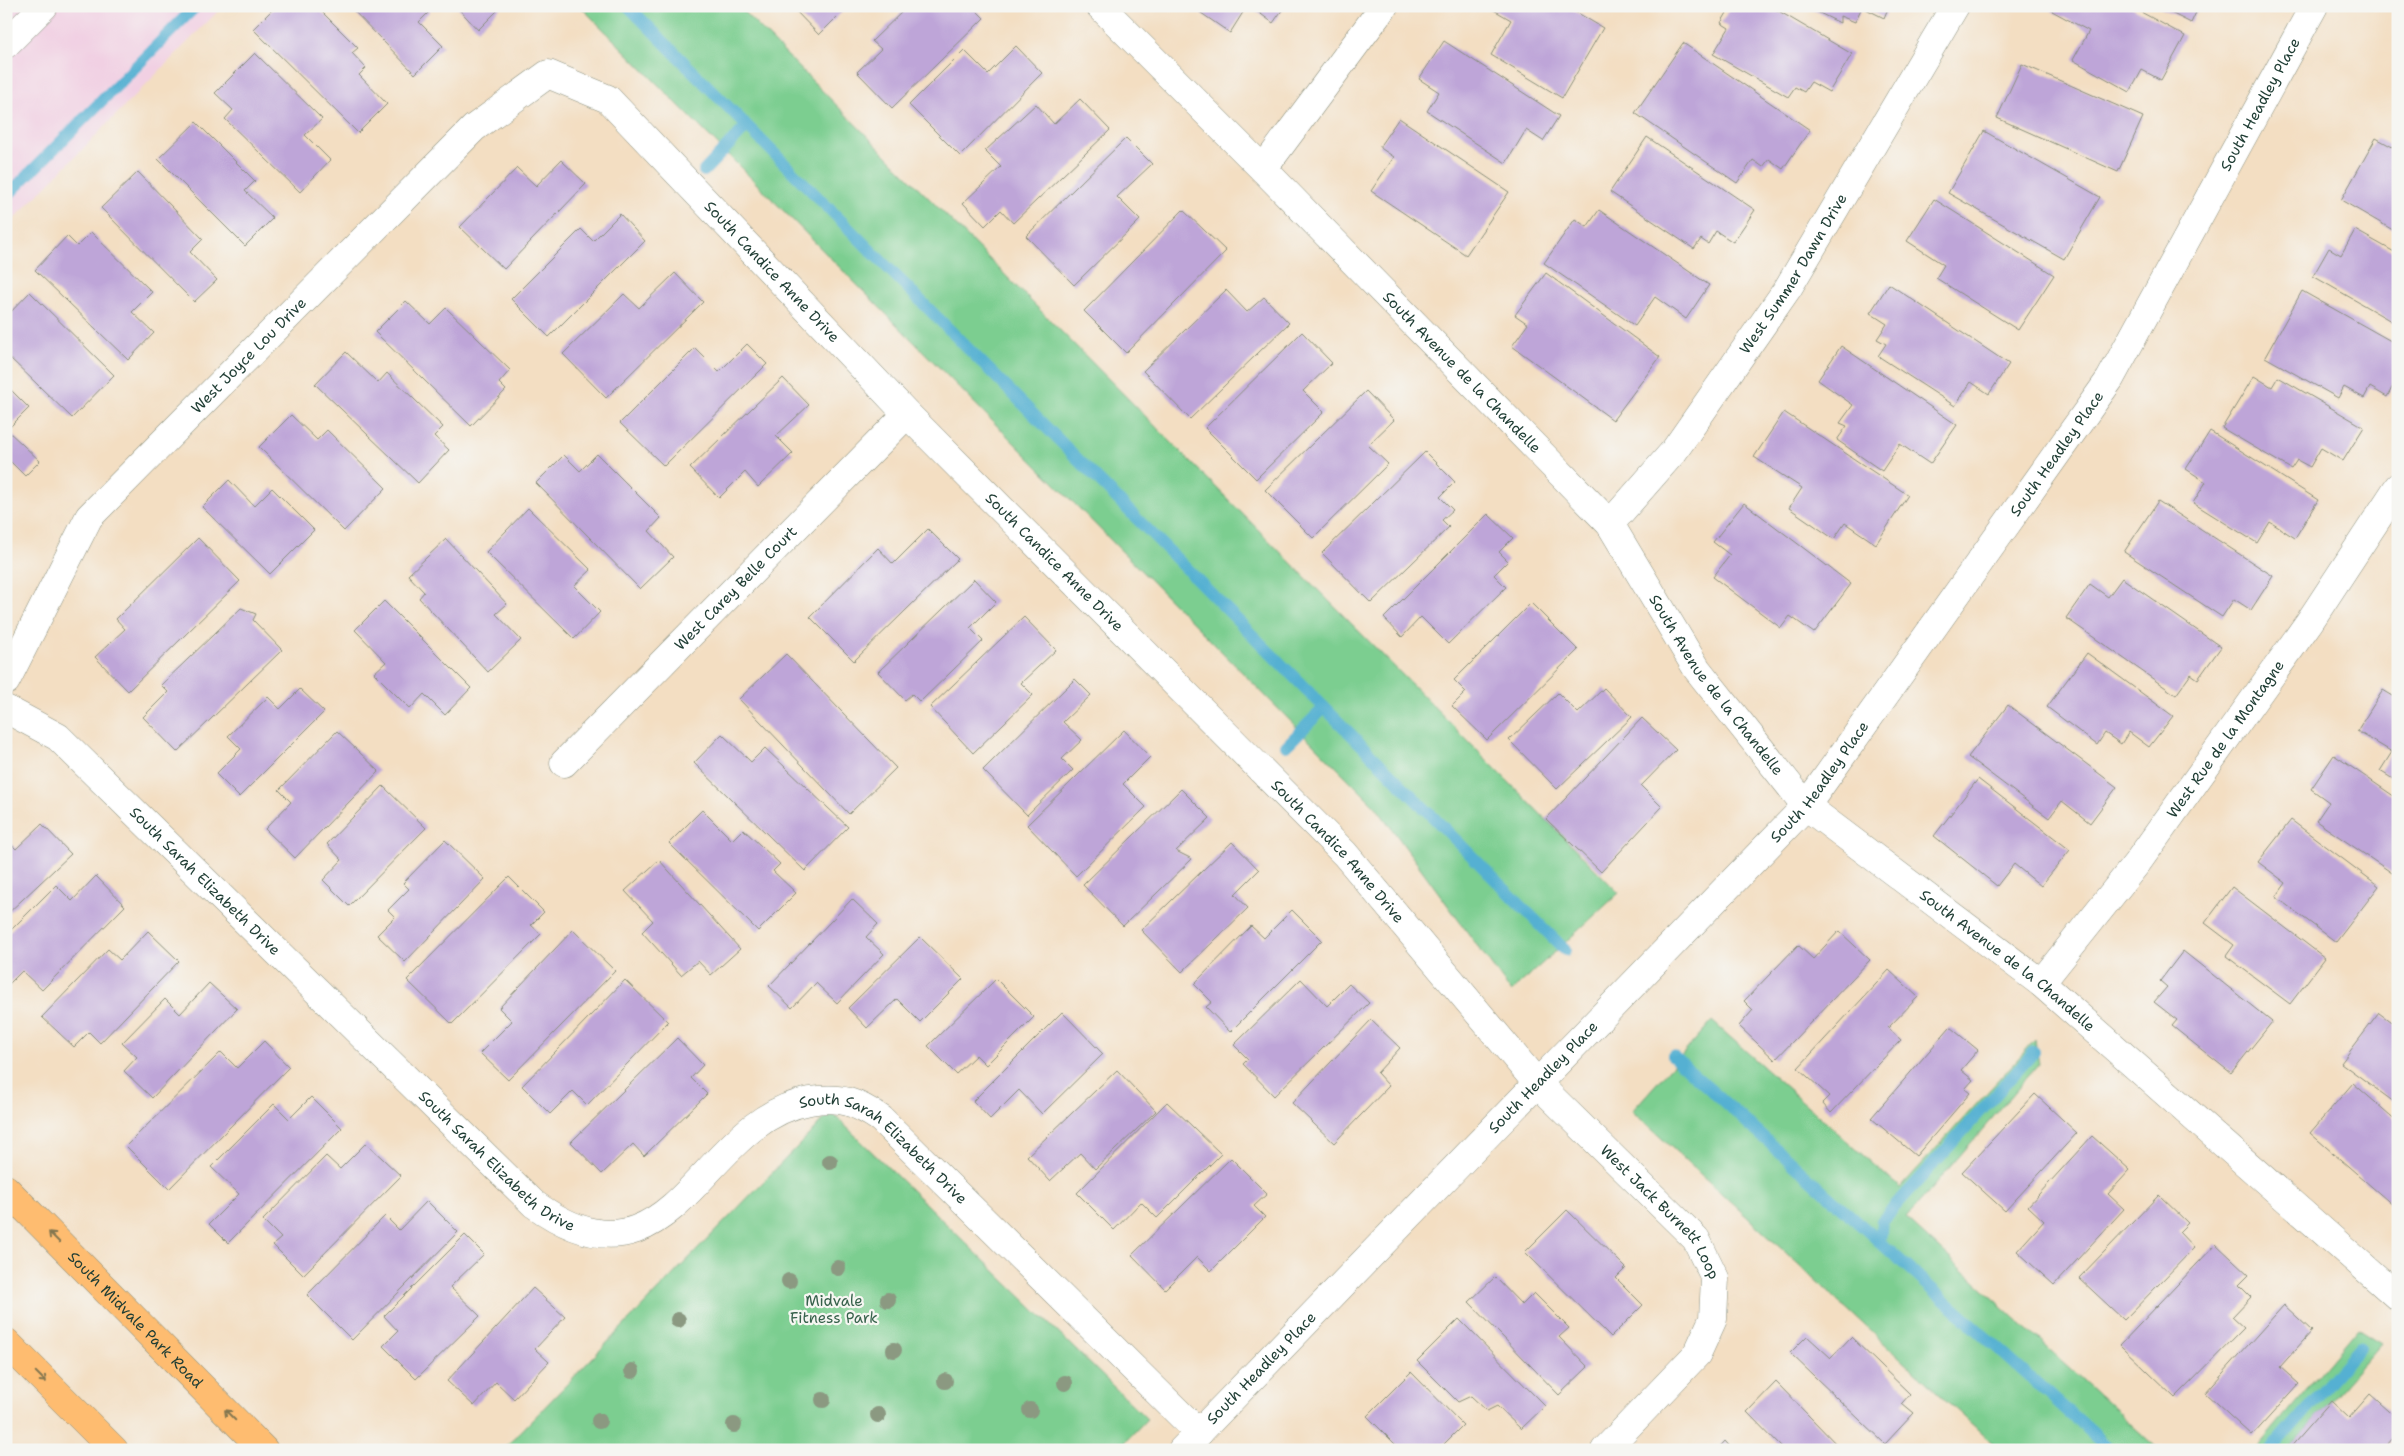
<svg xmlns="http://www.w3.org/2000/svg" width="2404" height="1456" font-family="'Shantell Sans',sans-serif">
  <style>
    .built { fill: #f1d0e3 }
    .green { fill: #7bce90; stroke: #4d8662 }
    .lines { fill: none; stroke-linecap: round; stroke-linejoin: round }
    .stream { stroke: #54b0d2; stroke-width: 12 }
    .building { fill: #bea5d8 }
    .minor-casing { stroke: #898e7b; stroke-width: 29 }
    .major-casing { stroke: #898e7b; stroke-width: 29 }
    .minor { stroke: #fff; stroke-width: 28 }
    .major { stroke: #febc70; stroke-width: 28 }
    .tree { fill: #8b9981 }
    .oneway { stroke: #83764f }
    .labels { text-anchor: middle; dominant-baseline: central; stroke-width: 4.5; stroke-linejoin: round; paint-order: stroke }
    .street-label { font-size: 15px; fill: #1f3d34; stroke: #f6f6f2 }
    .park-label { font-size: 15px; fill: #36614b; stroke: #f6f6f2 }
  </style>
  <rect width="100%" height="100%" fill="#f6f6f2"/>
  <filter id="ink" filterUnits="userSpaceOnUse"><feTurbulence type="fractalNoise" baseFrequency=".02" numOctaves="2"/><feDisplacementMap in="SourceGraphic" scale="10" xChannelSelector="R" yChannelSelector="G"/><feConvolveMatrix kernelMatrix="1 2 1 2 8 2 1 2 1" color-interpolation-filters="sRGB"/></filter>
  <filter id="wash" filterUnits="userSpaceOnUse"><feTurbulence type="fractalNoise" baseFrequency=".0096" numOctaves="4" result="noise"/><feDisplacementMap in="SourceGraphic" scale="20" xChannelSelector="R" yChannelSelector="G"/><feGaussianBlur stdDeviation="1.12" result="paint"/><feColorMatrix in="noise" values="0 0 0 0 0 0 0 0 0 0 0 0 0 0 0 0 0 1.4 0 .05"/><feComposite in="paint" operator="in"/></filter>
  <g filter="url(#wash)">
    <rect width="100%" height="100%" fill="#f3dec2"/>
    <polygon class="built" points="6,6 223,6 6,227"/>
    <g class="green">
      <polygon points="580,6 738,6 1619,893 1511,992 1376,807"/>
      <polygon points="1712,1021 1900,1188 2035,1040 2039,1064 1906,1218 2159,1450 2000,1450 1632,1111"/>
      <polygon points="831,1112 1147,1419 1117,1450 503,1450"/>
      <polygon points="2358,1328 2382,1343 2288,1450 2255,1450"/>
    </g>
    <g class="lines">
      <g class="stream">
        <polyline points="628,6 1565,950"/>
        <polyline points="704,171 747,126"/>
        <polyline points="6,197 196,6"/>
        <polyline points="1286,746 1324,708"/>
        <polyline points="1673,1056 2111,1450"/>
        <polyline points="1880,1242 1882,1221 2034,1052"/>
        <polyline points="2271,1450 2360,1347"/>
      </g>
    </g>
    <g id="blocks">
      <g class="building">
        <polygon points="276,6 316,6 358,48 352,53 366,68 359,75 387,104 358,133 253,29"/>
        <polygon points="349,6 426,6 430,11 419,22 443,46 415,74"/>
        <polygon points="456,6 502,6 478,30"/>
        <polygon points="791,6 848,6 819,35"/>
        <polygon points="908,6 928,6 933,12 939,6 972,6 984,18 892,108 857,72 881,49 872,41"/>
        <polygon points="1191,6 1247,6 1230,33"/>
        <polygon points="1250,6 1285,6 1273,23"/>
        <polygon points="1487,6 1566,6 1603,28 1562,98 1491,55 1511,20"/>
        <polygon points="1731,6 1770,6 1852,54 1829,92 1811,82 1804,92 1795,87 1788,97 1713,54 1729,28 1721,23"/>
        <polygon points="1805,6 1889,6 1884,18 1862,7 1855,22 1840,16 1840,23"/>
        <polygon points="2055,6 2130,6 2185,36 2161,80 2142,70 2130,92 2073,60 2089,31 2052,11"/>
        <polygon points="2157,6 2199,6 2191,23"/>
        <polygon points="1444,41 1559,116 1543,141 1526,130 1506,163 1427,111 1439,92 1419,79"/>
        <polygon points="1683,43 1810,130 1783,169 1769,159 1763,167 1753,160 1737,183 1635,113"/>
        <polygon points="1016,46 1042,73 960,156 909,105 964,50 988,74"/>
        <polygon points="255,53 322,119 305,135 330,160 300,192 225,119 233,110 215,93"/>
        <polygon points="2022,64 2143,117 2118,172 1997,118"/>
        <polygon points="1080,99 1110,130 1013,223 1001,210 985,226 963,203 1001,167 985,151 1036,104 1054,124"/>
        <polygon points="1399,118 1509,192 1466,255 1371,191 1394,157 1379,147"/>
        <polygon points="196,122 255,181 245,191 273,218 245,246 158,159"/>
        <polygon points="1984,131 2100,197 2064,259 1948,193"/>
        <polygon points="1647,137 1755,210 1733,242 1716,231 1708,244 1701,239 1694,249 1610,192"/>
        <polygon points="1126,138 1152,164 1117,197 1140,220 1074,285 1026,236"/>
        <polygon points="2376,138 2398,150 2398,233 2341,200"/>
        <polygon points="561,160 586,184 504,269 460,227 517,168 536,186"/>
        <polygon points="138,172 203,239 190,252 217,280 194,302 101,208"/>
        <polygon points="1934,199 2054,275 2018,330 1936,278 1944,265 1907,241"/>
        <polygon points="1183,210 1226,251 1126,353 1084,311"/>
        <polygon points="1599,210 1709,285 1686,319 1655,297 1635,326 1544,263 1575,219 1587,227"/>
        <polygon points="620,214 645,241 549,337 511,299 581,229 593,241"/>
        <polygon points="2355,230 2398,254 2398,325 2313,276 2329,248 2341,255"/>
        <polygon points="91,232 152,292 132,312 154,333 128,360 35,270 67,236 77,246"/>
        <polygon points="675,273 703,302 606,398 563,354 624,294 639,308"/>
        <polygon points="1546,273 1660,357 1613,420 1512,346 1528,324 1515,315"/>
        <polygon points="1889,284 2009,364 1989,394 1971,382 1955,406 1878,356 1886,344 1877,339 1887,324 1870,313"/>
        <polygon points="1226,290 1247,312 1264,297 1289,323 1190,419 1143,371"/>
        <polygon points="2302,291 2398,345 2398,377 2387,397 2370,387 2364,398 2344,387 2338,398 2265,357"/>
        <polygon points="30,292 114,375 72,418 6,354 6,317"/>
        <polygon points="406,301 430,324 446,308 510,370 499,383 506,390 471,426 375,332"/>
        <polygon points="1302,332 1332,363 1303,391 1324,412 1256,479 1205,428"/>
        <polygon points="747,344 767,364 664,466 620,423 695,348 719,372"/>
        <polygon points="1841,346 1957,425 1930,464 1900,444 1882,471 1837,440 1847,426 1840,423 1853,405 1818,380"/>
        <polygon points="346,352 378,383 387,373 443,427 434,436 449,450 418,483 315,384"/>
        <polygon points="2254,376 2272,387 2278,377 2364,427 2343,461 2321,448 2310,467 2297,460 2291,469 2222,428"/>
        <polygon points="783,378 809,405 776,436 793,453 758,487 745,472 719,498 690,468"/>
        <polygon points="6,385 29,408 7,430 40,461 25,476 6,457"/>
        <polygon points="1366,391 1394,420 1368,445 1388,464 1313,538 1265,490"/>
        <polygon points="1784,412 1908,495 1876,544 1845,523 1834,539 1789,508 1802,488 1754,457"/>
        <polygon points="291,415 317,440 327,430 386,488 344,531 259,447"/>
        <polygon points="2210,431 2318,500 2295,538 2270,522 2257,543 2193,503 2206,482 2186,469"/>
        <polygon points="1425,452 1455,482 1440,497 1453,510 1442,520 1449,527 1371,603 1322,553"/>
        <polygon points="597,454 661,518 649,531 673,557 640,589 536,483 564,455 580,471"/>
        <polygon points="229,480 254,506 272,488 314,530 270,574 202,507"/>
        <polygon points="2158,501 2273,576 2251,610 2234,599 2222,617 2124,552"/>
        <polygon points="1744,503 1851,584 1814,633 1790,616 1781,628 1713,577 1730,555 1713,542"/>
        <polygon points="528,508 591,570 574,586 600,612 574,639 486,552"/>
        <polygon points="1488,514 1513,538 1499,552 1508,561 1494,575 1506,587 1448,644 1421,617 1402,637 1384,618"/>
        <polygon points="928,529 958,559 854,661 810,617 878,548 893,564"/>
        <polygon points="198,538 240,581 128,691 95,657 125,629 116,619"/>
        <polygon points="446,539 507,604 496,614 521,640 488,672 419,598 424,592 408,575"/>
        <polygon points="2122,578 2221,647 2198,679 2191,674 2176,695 2066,618 2090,584 2108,597"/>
        <polygon points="974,579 996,602 970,628 983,641 920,702 912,694 905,700 878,672"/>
        <polygon points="384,601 471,688 445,715 424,694 410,709 374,673 386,662 355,630"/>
        <polygon points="1531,603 1578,650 1487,740 1452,706 1466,692 1454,680"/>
        <polygon points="241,608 256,614 253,620 282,650 177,752 143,717 168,692 161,685"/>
        <polygon points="1024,617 1056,650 1021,683 1033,695 973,753 930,707"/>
        <polygon points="2087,653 2173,716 2149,747 2129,732 2121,744 2105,733 2097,745 2047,707"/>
        <polygon points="786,654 896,768 849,814 739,699"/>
        <polygon points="1075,679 1091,695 1063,722 1082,740 1062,759 1073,770 1027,815 983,770"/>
        <polygon points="1604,688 1632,717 1557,789 1509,740 1558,693 1578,713"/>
        <polygon points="300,689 324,712 239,797 216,774 241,749 228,736 268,697 280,709"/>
        <polygon points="2383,690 2398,699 2398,782 2380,771 2392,752 2357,731"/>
        <polygon points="2008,705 2117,787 2090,823 2062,801 2049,818 1968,757"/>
        <polygon points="1642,718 1676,750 1641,786 1662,807 1601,872 1546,819"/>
        <polygon points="1124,730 1150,757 1123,784 1146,807 1076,876 1027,825"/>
        <polygon points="337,731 379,771 295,858 265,829 291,802 279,790"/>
        <polygon points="722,734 751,762 765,748 848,827 805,871 694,763"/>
        <polygon points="2334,755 2398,799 2398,871 2395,875 2316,821 2329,802 2311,789"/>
        <polygon points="1978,779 2070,850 2041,886 2014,864 1997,886 1934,836"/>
        <polygon points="383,786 426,828 349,906 323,880 342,860 327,844"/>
        <polygon points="1181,789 1210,818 1176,851 1192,859 1123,926 1083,885"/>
        <polygon points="702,810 732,840 743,829 780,864 773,871 796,893 758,931 669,843"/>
        <polygon points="2291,820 2379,886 2336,942 2276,897 2286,883 2258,862"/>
        <polygon points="42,824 71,854 6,915 6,839 16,849"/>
        <polygon points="445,840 485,879 405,962 377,935 395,917 388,910 409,889 403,883"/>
        <polygon points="1232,842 1259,870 1235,894 1248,908 1182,972 1141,930"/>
        <polygon points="659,860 740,949 711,975 698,961 681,975 642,932 653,921 625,891"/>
        <polygon points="96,876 125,906 42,990 22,971 6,987 6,935 56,885 72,901"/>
        <polygon points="509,877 544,912 531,925 541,934 452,1024 407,980"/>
        <polygon points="2232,887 2325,958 2290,1004 2226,956 2234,945 2205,923"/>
        <polygon points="852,899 878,924 866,937 884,954 837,1003 816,983 792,1008 769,986"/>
        <polygon points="1292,910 1322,940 1230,1032 1206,1007 1212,1002 1194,984 1251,926 1264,938"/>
        <polygon points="573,930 615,971 508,1080 480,1053 512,1021 499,1008"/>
        <polygon points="148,931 179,961 100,1043 89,1032 74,1047 42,1017 108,949 120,960"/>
        <polygon points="1839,931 1870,960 1775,1060 1739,1026 1753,1010 1744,1001 1798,945 1813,959"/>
        <polygon points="920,937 963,979 920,1022 897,999 867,1028 848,1008"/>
        <polygon points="2183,951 2272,1022 2231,1073 2172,1026 2177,1020 2154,1002 2167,987 2160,981"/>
        <polygon points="1889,970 1918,997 1888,1028 1901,1040 1831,1113 1822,1103 1829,1096 1798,1068"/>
        <polygon points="996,979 1034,1017 986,1065 976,1055 956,1074 928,1046"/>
        <polygon points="1301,979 1327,1006 1349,984 1369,1003 1274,1096 1243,1064 1248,1059 1234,1045"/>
        <polygon points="625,980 668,1022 587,1105 573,1091 550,1114 522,1086"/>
        <polygon points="209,983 237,1009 152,1098 124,1071 137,1057 122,1043 165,999 180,1014"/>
        <polygon points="1062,1012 1103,1054 1042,1114 1019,1090 990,1119 973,1101"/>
        <polygon points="2379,1013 2398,1027 2398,1105 2341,1063"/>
        <polygon points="1371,1020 1400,1048 1377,1073 1389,1086 1334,1143 1292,1103"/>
        <polygon points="1950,1027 1978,1050 1961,1070 1973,1080 1965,1089 1970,1093 1916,1156 1871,1118"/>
        <polygon points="677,1038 703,1065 691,1078 707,1094 644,1156 633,1144 602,1174 571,1142"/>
        <polygon points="264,1041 289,1067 169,1189 126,1146 221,1052 237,1068"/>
        <polygon points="1117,1070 1156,1111 1095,1169 1080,1153 1050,1181 1027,1156"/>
        <polygon points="2353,1083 2398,1122 2398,1204 2395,1207 2310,1133"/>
        <polygon points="2035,1094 2077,1133 2005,1211 1962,1172"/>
        <polygon points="311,1097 342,1128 228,1243 209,1224 239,1194 211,1167 274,1104 289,1119"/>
        <polygon points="1167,1102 1221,1154 1157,1218 1141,1202 1114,1230 1077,1193"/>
        <polygon points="2092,1136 2130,1170 2108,1194 2124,1209 2054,1285 2017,1251 2044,1221 2028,1206"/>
        <polygon points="366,1143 401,1176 303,1275 273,1245 281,1238 263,1220 326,1156 340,1169"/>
        <polygon points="1231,1158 1267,1194 1254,1206 1265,1217 1211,1271 1197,1257 1165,1289 1132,1255"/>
        <polygon points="2159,1195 2188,1223 2179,1232 2194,1248 2124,1320 2079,1278"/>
        <polygon points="427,1201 458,1232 352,1340 307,1295 385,1216 399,1230"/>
        <polygon points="1567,1210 1626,1268 1616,1278 1643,1305 1611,1337 1525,1252"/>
        <polygon points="465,1235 484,1254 450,1287 480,1316 416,1379 383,1346 398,1331 384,1316"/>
        <polygon points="2216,1244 2249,1275 2239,1285 2251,1297 2232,1317 2244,1328 2175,1398 2120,1345"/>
        <polygon points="1495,1277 1522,1305 1534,1293 1569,1328 1559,1337 1588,1367 1559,1395 1469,1302"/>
        <polygon points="533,1288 565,1317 535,1349 549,1362 514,1399 496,1382 474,1406 447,1381"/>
        <polygon points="2284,1305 2312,1331 2280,1367 2299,1384 2252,1436 2205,1393"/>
        <polygon points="1459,1319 1545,1406 1521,1429 1497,1406 1487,1411 1471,1396 1458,1402 1417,1361"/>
        <polygon points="1807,1336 1831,1358 1851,1337 1910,1394 1902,1403 1914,1413 1885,1444 1790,1353"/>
        <polygon points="1411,1372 1463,1425 1444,1444 1450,1450 1401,1450 1367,1416"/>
        <polygon points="1776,1382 1842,1450 1780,1450 1782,1448 1747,1412"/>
        <polygon points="2370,1394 2398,1419 2398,1434 2383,1450 2288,1450 2331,1401 2349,1418"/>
        <polygon points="1725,1441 1733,1450 1717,1450"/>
      </g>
    </g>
  </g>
  <g filter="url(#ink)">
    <use href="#blocks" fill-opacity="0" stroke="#898e7b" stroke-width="1"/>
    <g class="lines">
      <g class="minor-casing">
        <g id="minor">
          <path id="s1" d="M1100,6l163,163 347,355 87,145 109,137 235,177 357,314"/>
          <polyline points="6,44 44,6"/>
          <polyline points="1263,169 1384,6"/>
          <path id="s2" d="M1610,524l64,-73 114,-163 167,-282"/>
          <path id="s3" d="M6,681l83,-164 385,-389 74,-54 60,25 299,315 438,440 192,229 159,156 19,39 -2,41 -16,35 -92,96"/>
          <path id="s4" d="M6,709l52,28 476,467c141,101 163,-84 276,-103 31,-5 46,1 71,18l318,314"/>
          <path id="s5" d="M564,763l343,-349"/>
          <path id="s6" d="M2041,983l96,-120 173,-242 88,-134"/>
          <path id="s7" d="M1182,1450l624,-644 304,-427 204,-373"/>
        </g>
      </g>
      <g class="major-casing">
        <g id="major">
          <path id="s8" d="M6,1189l258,261"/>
          <polyline points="6,1342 114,1450"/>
        </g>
      </g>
      <use href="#minor" class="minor"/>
      <use href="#major" class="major"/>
    </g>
    <g class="tree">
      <circle cx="830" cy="1162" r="8"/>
      <circle cx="838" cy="1268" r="8"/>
      <circle cx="789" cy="1281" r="8"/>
      <circle cx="888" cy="1300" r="8"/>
      <circle cx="678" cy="1320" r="8"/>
      <circle cx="894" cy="1350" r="8"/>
      <circle cx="632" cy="1371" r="8"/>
      <circle cx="945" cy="1381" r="8"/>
      <circle cx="1065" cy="1383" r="8"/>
      <circle cx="823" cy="1400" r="8"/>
      <circle cx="1030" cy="1410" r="8"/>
      <circle cx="878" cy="1415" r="8"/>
      <circle cx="599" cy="1421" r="8"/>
      <circle cx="734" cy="1425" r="8"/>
    </g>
    <defs><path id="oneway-shaft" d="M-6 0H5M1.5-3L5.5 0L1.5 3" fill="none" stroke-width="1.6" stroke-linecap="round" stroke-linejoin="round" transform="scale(1.25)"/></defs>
    <g class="oneway">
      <use href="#oneway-shaft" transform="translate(54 1237) rotate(-135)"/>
      <use href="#oneway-shaft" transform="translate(41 1377) rotate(45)"/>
      <use href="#oneway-shaft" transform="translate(230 1415) rotate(-135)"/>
    </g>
  </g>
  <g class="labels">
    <g class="street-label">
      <text stroke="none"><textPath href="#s7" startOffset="1734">South Headley Place</textPath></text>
      <text stroke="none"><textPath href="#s3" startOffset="1126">South Candice Anne Drive</textPath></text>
      <text stroke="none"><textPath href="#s2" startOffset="311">West Summer Dawn Drive</textPath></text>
      <text stroke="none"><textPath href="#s3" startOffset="411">West Joyce Lou Drive</textPath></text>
      <text stroke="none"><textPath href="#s1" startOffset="515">South Avenue de la Chandelle</textPath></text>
      <text stroke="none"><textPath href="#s7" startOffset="1329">South Headley Place</textPath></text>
      <text stroke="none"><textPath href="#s3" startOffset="1531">South Candice Anne Drive</textPath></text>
      <text stroke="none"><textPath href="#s5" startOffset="245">West Carey Belle Court</textPath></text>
      <text stroke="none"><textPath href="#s1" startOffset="920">South Avenue de la Chandelle</textPath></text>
      <text stroke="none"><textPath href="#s6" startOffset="306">West Rue de la Montagne</textPath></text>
      <text stroke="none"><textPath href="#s7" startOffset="924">South Headley Place</textPath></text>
      <text stroke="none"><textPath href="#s3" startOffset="1936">South Candice Anne Drive</textPath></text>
      <text stroke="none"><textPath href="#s4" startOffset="265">South Sarah Elizabeth Drive</textPath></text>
      <text stroke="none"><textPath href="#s1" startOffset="1325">South Avenue de la Chandelle</textPath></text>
      <text stroke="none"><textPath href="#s7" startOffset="519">South Headley Place</textPath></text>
      <text stroke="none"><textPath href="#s4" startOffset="1146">South Sarah Elizabeth Drive</textPath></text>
      <text stroke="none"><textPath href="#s4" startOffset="670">South Sarah Elizabeth Drive</textPath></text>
      <text stroke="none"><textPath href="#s3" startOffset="2421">West Jack Burnett Loop</textPath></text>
      <text stroke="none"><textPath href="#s8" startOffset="184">South Midvale Park Road</textPath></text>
      <text stroke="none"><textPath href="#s7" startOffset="114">South Headley Place</textPath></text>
    </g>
    <g class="park-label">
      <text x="834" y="1301">Midvale<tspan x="834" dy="17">Fitness Park</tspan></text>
    </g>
  </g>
  <rect width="2404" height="1456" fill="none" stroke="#f6f6f2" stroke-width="25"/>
</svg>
